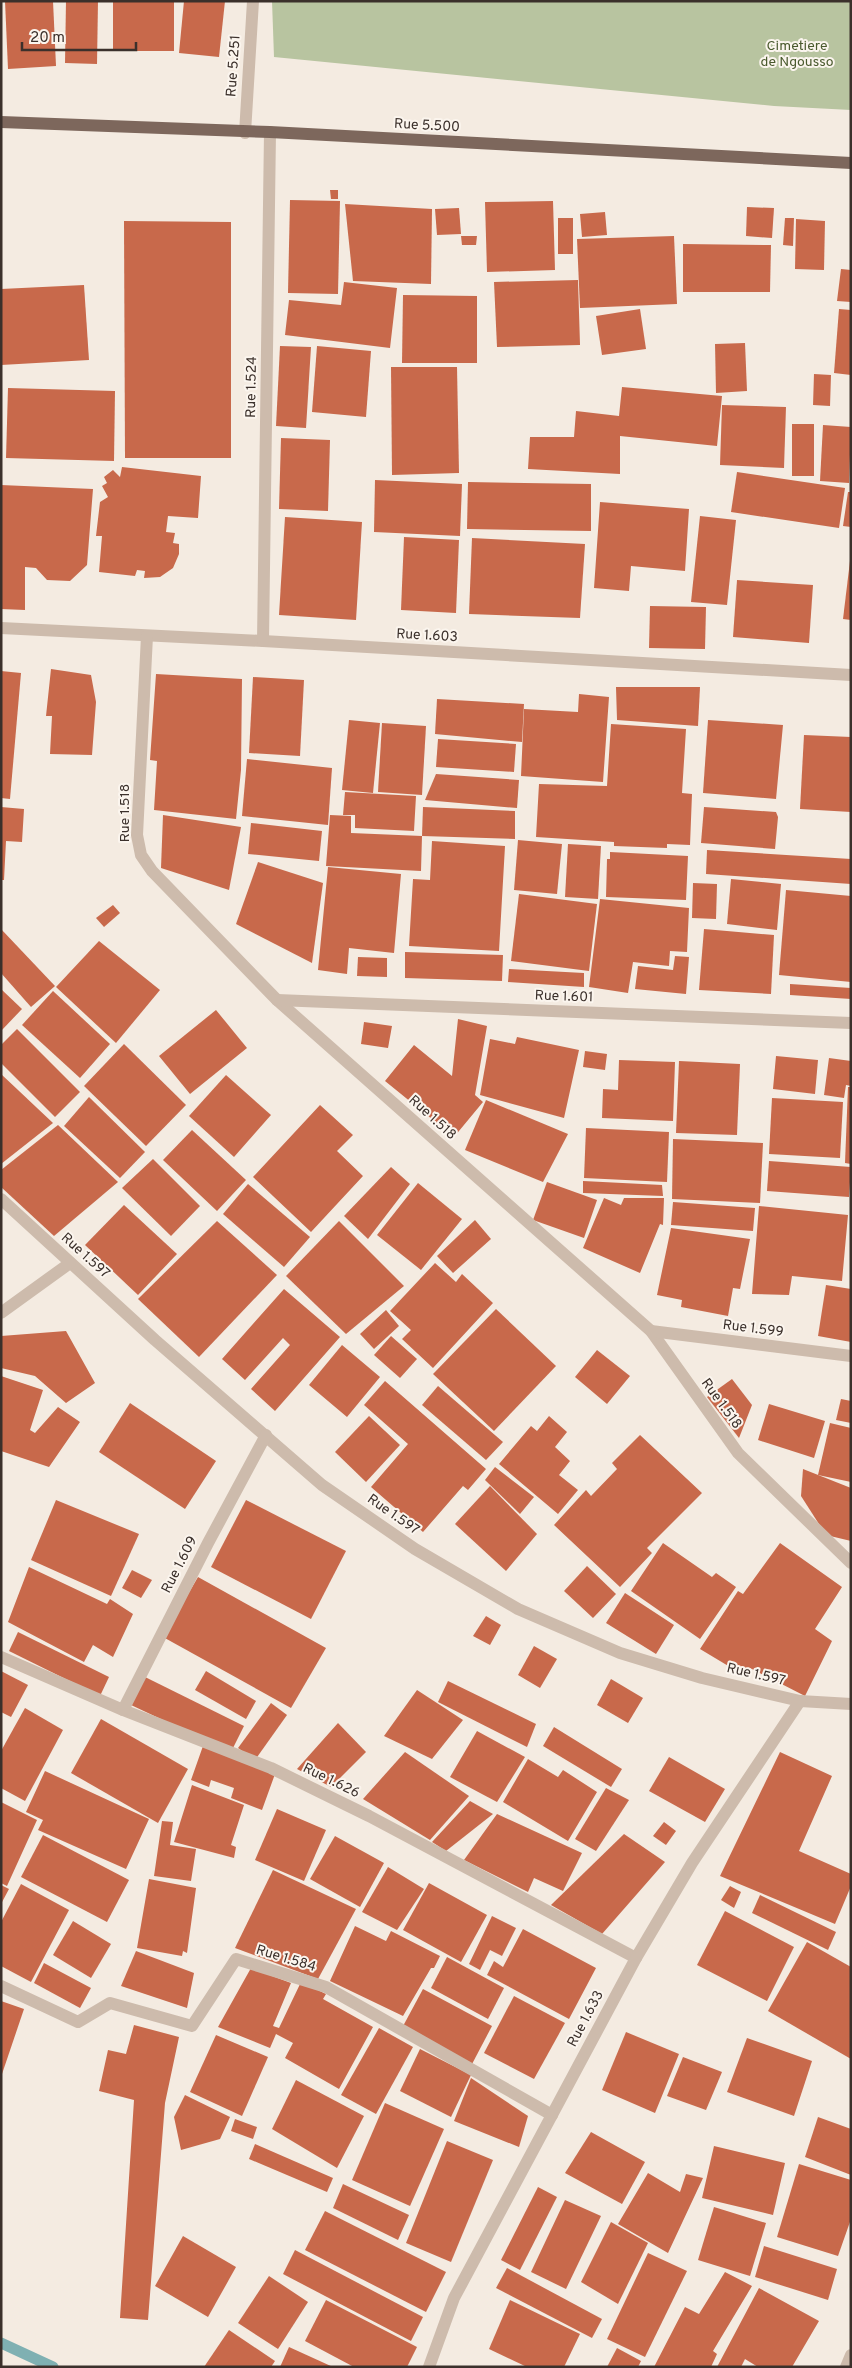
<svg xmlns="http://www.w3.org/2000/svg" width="852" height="2368" font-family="Overpass,sans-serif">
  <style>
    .green { fill: #b8c4a0 }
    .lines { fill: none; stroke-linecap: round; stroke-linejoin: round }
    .stream { stroke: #7fb0b2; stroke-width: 11 }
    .building { fill: #c8694b }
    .minor { stroke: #cdbbac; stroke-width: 12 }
    .major { stroke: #7d675c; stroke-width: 12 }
    .labels { text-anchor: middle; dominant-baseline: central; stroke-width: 4; stroke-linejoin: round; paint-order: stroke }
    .park-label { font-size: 14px; fill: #4a5a2e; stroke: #fbf5ee }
    .street-label { font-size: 14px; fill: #3b302b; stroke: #fbf5ee }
  </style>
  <rect width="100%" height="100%" fill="#f4ebe1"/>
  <polygon class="green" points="272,1 851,1 851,110 774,106 274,57"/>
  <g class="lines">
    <polyline class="stream" points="1,2343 53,2367"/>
  </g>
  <g class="building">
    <polygon points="5,1 53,1 56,66 8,69"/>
    <polygon points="66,1 98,1 97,64 65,63"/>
    <rect x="113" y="1" width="61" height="50"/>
    <polygon points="184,1 225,1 219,57 179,53"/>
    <polygon points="330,190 338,190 338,199 331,199"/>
    <polygon points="290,200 340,201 338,294 288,293"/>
    <polygon points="553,201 555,270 487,272 485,202"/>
    <polygon points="345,204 432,209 431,284 353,281"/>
    <polygon points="747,207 774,208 772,238 746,236"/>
    <polygon points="459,208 461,234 437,235 435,209"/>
    <polygon points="605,212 607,235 582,237 580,214"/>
    <rect x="558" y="218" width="15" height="36"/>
    <polygon points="785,218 794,218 793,246 783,245"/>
    <polygon points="796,219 825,221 824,270 795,269"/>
    <polygon points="124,221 231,222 231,458 125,458"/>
    <polygon points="461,236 477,236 476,245 462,245"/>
    <polygon points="674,236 677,304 580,308 577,239"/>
    <polygon points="683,244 771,245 770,292 683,292"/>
    <polygon points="841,269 851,270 851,302 837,301"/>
    <polygon points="578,280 580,345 497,347 494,282"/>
    <polygon points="344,282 397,288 390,348 285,335 289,300 341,305"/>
    <polygon points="84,285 89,360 1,365 1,289"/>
    <polygon points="403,295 477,296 477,363 402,363"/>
    <polygon points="640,309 646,349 602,355 596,316"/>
    <polygon points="839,309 851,310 851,375 834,373"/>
    <polygon points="745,343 747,391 716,393 715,344"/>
    <polygon points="280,346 311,347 306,428 276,426"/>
    <polygon points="317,346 371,351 366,417 312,412"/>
    <polygon points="391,367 457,367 459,473 392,475"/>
    <polygon points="814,374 831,375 830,406 813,405"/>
    <polygon points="622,387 722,396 717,446 620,436 620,474 528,469 530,437 574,437 576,411 619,416"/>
    <polygon points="8,388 115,391 114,461 6,458"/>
    <polygon points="722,405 786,407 784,468 720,465"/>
    <rect x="792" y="424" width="22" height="52"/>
    <polygon points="823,425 851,427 849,483 820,481"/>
    <polygon points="281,438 330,440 328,511 279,509"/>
    <polygon points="122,467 201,476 198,518 168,516 166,532 175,533 173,543 179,544 179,554 173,568 160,577 144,578 145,571 137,570 135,576 99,572 102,536 96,536 100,502 108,497 102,486 107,483 104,477 113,470 120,477"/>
    <polygon points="737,472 845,488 839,528 731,512"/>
    <polygon points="375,480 462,484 460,536 374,532"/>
    <polygon points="468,482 591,484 591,531 467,529"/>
    <polygon points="1,485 93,489 87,565 70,581 47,580 36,568 25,567 25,610 1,609"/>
    <polygon points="848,492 851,492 851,527 843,526"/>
    <polygon points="600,502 689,509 685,571 631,566 629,591 594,588"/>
    <polygon points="700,516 736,520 727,605 691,602"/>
    <polygon points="285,517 362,522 356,620 279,615"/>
    <polygon points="404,537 459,540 456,613 401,610"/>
    <polygon points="472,538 585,544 580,618 469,614"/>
    <polygon points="850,561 851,562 851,620 843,619"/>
    <polygon points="737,580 813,585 809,643 733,637"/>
    <polygon points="650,606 706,607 705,649 649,648"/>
    <polygon points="51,669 91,675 96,702 92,755 50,754 52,716 46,716"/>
    <polygon points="1,671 21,673 10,799 1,798"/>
    <polygon points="156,674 242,679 241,770 236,819 154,810 157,761 150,760"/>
    <polygon points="253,677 304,680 300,756 249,753"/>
    <polygon points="616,687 700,687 698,726 617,720"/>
    <polygon points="579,694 609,697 603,782 521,776 524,709 578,712"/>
    <polygon points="437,699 524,704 522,742 435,734"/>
    <polygon points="349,720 380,723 373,793 342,790"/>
    <polygon points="708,720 783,725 776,799 703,793"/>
    <polygon points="382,723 426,726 422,795 378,792"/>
    <polygon points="611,724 686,729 682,793 692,794 690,845 667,844 667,848 614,846 614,842 536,837 539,784 607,786"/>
    <polygon points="804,735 851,737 851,812 800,809"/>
    <polygon points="438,739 516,744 514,772 436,767"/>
    <polygon points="247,759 332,768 328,825 242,816"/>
    <polygon points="436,774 519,780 517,808 425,800"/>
    <polygon points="345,792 416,796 414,831 355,828 355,815 343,815"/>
    <polygon points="1,807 24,809 22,842 6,841 4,880 1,880"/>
    <polygon points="423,807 515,811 515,839 422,836"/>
    <polygon points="704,807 776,812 778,817 775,849 701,843"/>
    <polygon points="163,815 241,827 229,890 161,868"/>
    <polygon points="330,815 351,816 351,833 422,836 421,871 326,866"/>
    <polygon points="251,823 322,831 319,861 248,854"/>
    <polygon points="518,840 562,844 557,894 514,890"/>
    <polygon points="432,841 505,846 499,951 409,946 413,879 430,880"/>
    <polygon points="568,844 601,846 598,899 565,897"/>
    <polygon points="707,850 851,859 851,884 706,874"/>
    <polygon points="610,852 688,856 686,900 606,897 607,859 610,859"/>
    <polygon points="258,862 323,883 312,963 236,924"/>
    <polygon points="328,867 401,874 394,953 349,948 347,974 318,970"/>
    <polygon points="731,879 781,884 777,930 727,924"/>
    <polygon points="693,883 717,884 716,919 692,918"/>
    <polygon points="786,890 851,896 851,982 779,975"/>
    <polygon points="519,894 597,904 589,971 511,961"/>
    <polygon points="600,899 689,908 687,952 670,951 669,966 633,962 628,993 589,987"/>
    <polygon points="113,905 120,913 104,927 96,918"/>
    <polygon points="1,929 55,986 31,1007 1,973"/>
    <polygon points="704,929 774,935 771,994 699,990"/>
    <polygon points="99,941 160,990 116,1043 56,987"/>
    <polygon points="405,952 503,955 502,981 405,978"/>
    <polygon points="675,956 689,957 686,994 635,989 638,966 673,970"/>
    <polygon points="358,957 387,958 387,977 357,976"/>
    <polygon points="509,969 584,973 584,987 508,982"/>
    <polygon points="790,984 851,988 851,999 790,995"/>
    <polygon points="1,989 22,1009 1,1031"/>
    <polygon points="53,991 110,1044 80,1078 22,1025"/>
    <polygon points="216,1010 247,1048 190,1094 159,1056"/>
    <polygon points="458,1019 487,1026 475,1095 483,1102 454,1137 385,1081 414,1045 452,1076"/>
    <polygon points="364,1022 392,1026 388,1048 361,1044"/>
    <polygon points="17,1029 80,1092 55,1117 1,1063 1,1045"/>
    <polygon points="517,1037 579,1050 564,1118 480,1095 490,1039 515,1044"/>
    <polygon points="124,1044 186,1105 146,1146 84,1086"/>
    <polygon points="585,1051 607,1054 605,1070 583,1067"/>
    <polygon points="776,1056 818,1060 815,1094 773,1089"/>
    <polygon points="829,1058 851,1061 851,1086 846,1085 844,1098 824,1095"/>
    <polygon points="619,1060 675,1062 673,1121 602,1118 603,1089 618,1090"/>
    <polygon points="679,1061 740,1064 737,1135 676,1133"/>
    <polygon points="1,1074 53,1123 1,1164"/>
    <polygon points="226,1075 271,1115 234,1157 189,1116"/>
    <polygon points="848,1087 851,1087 851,1164 845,1163"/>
    <polygon points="89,1097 145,1152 120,1178 64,1126"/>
    <polygon points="772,1098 843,1102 840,1158 769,1154"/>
    <polygon points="486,1100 568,1134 543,1182 465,1150"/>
    <polygon points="320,1105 353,1135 337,1151 363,1176 311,1232 253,1177"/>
    <polygon points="58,1125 118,1182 54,1236 1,1187 1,1170"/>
    <polygon points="586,1128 669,1132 667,1182 584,1178"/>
    <polygon points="192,1130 246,1180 217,1211 163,1160"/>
    <polygon points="673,1139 763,1143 760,1203 672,1199"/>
    <polygon points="153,1159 200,1206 171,1236 122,1188"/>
    <polygon points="769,1161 851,1167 849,1197 767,1191"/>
    <polygon points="391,1167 410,1184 368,1239 344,1216"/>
    <polygon points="583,1181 662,1185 663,1196 583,1193"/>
    <polygon points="547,1182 597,1200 584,1238 533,1220"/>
    <polygon points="418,1183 462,1219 421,1270 377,1235"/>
    <polygon points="248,1184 310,1237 284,1267 223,1214"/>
    <polygon points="604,1198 621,1205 624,1198 664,1198 663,1225 660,1224 640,1273 583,1248"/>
    <polygon points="673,1202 755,1208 753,1231 671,1225"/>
    <polygon points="124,1205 177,1254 138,1295 85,1245"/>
    <polygon points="759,1206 848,1215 842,1281 792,1276 789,1295 752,1294"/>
    <polygon points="475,1220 491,1239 453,1273 437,1256"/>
    <polygon points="217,1221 277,1275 199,1357 138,1299"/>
    <polygon points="339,1221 404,1286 346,1334 286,1276"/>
    <polygon points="671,1228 750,1239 740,1289 733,1288 728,1316 681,1307 682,1300 657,1295"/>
    <polygon points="435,1263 456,1282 462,1274 493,1303 433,1368 402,1339 411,1330 390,1311"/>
    <polygon points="826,1285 851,1289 851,1342 818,1336"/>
    <polygon points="284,1289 340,1337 275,1411 251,1389 290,1345 283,1338 245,1380 222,1359"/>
    <polygon points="496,1309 556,1366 494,1431 433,1374"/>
    <polygon points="386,1310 399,1326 374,1349 360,1334"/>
    <polygon points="66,1331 95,1383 66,1403 35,1376 1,1368 1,1336"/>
    <polygon points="391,1336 417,1359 400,1378 374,1355"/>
    <polygon points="342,1345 380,1377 347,1417 309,1385"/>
    <polygon points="597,1350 630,1376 607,1404 575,1377"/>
    <polygon points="1,1376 43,1390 30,1430 35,1433 58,1407 80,1422 49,1467 1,1451"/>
    <polygon points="732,1379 752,1405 739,1438 707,1397"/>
    <polygon points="385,1381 486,1469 468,1490 463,1486 423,1532 371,1487 408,1444 364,1405"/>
    <polygon points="438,1386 503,1442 486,1460 422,1405"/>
    <polygon points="841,1399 851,1401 851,1423 836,1420"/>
    <polygon points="130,1403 216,1461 185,1509 99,1452"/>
    <polygon points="769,1404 825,1421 814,1458 758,1440"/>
    <polygon points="369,1416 400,1445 366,1482 335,1452"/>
    <polygon points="549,1416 567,1432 555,1447 570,1461 559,1475 578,1490 558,1514 499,1464 531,1426 537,1431"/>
    <polygon points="830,1423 851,1428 851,1482 818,1475"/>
    <polygon points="640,1435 702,1493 647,1548 652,1553 620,1587 554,1525 586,1490 591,1496 617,1469 612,1463"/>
    <polygon points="495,1467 534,1497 520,1514 485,1480"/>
    <polygon points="803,1469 851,1488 851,1541 826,1535 801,1496"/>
    <polygon points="490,1486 537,1534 506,1571 455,1524"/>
    <polygon points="56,1500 139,1534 111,1596 31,1560"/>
    <polygon points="246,1500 346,1551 311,1619 211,1567"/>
    <polygon points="663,1543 712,1577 716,1573 736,1587 700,1639 631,1591"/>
    <polygon points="780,1543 842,1587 815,1629 832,1641 805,1696 750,1668 745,1676 700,1649 738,1591 743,1594"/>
    <polygon points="587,1566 616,1594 593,1618 564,1591"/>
    <polygon points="29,1567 107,1604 110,1599 133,1614 113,1657 93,1645 84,1662 8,1622"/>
    <polygon points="132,1570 152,1580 141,1598 122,1588"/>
    <polygon points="198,1577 326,1648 291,1708 163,1637"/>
    <polygon points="625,1593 674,1625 656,1654 606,1623"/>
    <polygon points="486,1616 501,1625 490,1645 473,1636"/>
    <polygon points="18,1632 109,1677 100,1696 9,1651"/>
    <polygon points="534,1646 557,1659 540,1688 518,1675"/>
    <polygon points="1,1671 28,1685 11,1717 1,1712"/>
    <polygon points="206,1671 256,1701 246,1719 195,1690"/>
    <polygon points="143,1676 244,1726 231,1752 131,1705"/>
    <polygon points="611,1679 643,1698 628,1723 597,1705"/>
    <polygon points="448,1681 536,1724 527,1747 438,1702"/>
    <polygon points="417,1690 463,1720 432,1759 384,1736"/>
    <polygon points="271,1703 287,1715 255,1760 238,1748"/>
    <polygon points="25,1708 63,1730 25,1801 1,1788 1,1751"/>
    <polygon points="101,1719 188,1769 158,1823 71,1773"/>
    <polygon points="338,1723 366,1752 331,1787 297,1769"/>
    <polygon points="554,1727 622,1769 611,1787 543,1746"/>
    <polygon points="477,1731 525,1757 497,1802 450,1777"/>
    <polygon points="203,1746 275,1774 262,1810 231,1798 234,1788 211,1780 209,1787 191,1780"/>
    <polygon points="405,1752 469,1796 430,1840 363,1799"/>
    <polygon points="780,1752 832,1776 799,1851 851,1874 851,1886 835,1924 720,1876"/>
    <polygon points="669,1757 725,1789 705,1822 649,1791"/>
    <polygon points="528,1759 558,1777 563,1770 597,1792 568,1841 503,1802"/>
    <polygon points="45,1771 149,1819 126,1869 38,1830 43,1820 26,1812"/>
    <polygon points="192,1785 244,1805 231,1845 236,1847 234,1858 174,1842"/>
    <polygon points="606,1788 629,1800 596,1851 575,1839"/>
    <polygon points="470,1801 493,1814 446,1851 432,1842"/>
    <polygon points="1,1802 37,1820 7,1886 1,1883"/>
    <polygon points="277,1809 326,1830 304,1881 255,1860"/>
    <polygon points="497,1814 582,1853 563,1891 534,1878 528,1892 464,1860"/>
    <polygon points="162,1821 173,1822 170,1845 196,1849 191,1881 154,1876"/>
    <polygon points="664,1822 676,1831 666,1845 653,1836"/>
    <polygon points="624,1834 665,1862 602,1934 551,1905"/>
    <polygon points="43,1835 129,1880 107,1922 21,1877"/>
    <polygon points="335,1836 384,1863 360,1907 310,1879"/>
    <polygon points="388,1867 424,1889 397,1930 362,1912"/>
    <polygon points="273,1870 356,1909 318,1979 235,1948"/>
    <polygon points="149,1879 196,1888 187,1953 183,1951 182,1956 137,1948"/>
    <polygon points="429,1883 487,1915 461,1962 403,1930"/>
    <polygon points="21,1884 69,1910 31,1982 1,1966 1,1922"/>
    <polygon points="1,1885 9,1889 1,1904"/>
    <polygon points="730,1886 741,1892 734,1908 721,1900"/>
    <polygon points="760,1895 836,1932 828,1950 752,1913"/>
    <polygon points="725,1911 794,1947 767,2001 697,1965"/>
    <polygon points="492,1916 516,1928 502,1956 490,1950 480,1970 469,1964"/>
    <polygon points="73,1921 111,1944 91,1978 53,1955"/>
    <polygon points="355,1926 386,1941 391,1931 440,1956 434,1968 431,1968 403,2016 330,1981"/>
    <polygon points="523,1929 596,1968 569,2019 487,1975 494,1961 503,1967"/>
    <polygon points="807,1942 851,1967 851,2059 768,2011"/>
    <polygon points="136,1951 194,1973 187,2008 121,1986"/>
    <polygon points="447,1957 504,1988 488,2019 431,1988"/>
    <polygon points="44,1963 91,1988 80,2008 34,1983"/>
    <polygon points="251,1968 291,1983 273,2026 279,2028 301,1982 326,1994 323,1999 373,2027 339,2089 285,2058 293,2043 276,2034 270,2048 218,2027"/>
    <polygon points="423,1989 492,2026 471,2066 402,2028"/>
    <polygon points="514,1996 565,2023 534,2079 484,2053"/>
    <polygon points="1,2001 24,2009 2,2074 1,2074"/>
    <polygon points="134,2025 179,2037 165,2103 148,2320 120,2318 134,2100 99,2091 108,2050 126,2054"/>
    <polygon points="379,2028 413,2047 376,2114 341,2095"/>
    <polygon points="626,2032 679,2054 655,2113 602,2090"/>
    <polygon points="216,2035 268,2057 242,2116 190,2092"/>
    <polygon points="747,2038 812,2061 794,2116 727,2092"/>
    <polygon points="420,2049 471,2075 451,2117 400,2091"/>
    <polygon points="683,2057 722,2072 706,2110 667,2096"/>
    <polygon points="471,2078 528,2116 519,2147 454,2121"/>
    <polygon points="296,2080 364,2116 337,2168 272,2129"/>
    <polygon points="185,2095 230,2117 220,2139 181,2150 174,2117"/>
    <polygon points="385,2103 444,2129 410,2206 352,2180"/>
    <polygon points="818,2117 851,2129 851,2175 805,2157"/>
    <polygon points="235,2119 257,2127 253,2139 231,2131"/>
    <polygon points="591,2132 645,2162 622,2204 565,2173"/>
    <polygon points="447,2141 493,2160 451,2262 406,2243"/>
    <polygon points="255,2144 333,2178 327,2192 249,2159"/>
    <polygon points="714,2146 785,2163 773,2215 702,2198"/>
    <polygon points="799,2164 851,2180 851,2219 838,2256 777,2237"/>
    <polygon points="648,2173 680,2192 686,2174 703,2178 668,2253 618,2224"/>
    <polygon points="343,2184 409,2215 398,2240 333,2208"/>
    <polygon points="538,2187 557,2197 520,2270 501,2260"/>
    <polygon points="565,2200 601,2216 566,2289 531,2272"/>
    <polygon points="714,2207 766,2223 750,2276 698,2260"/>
    <polygon points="325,2211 446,2272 426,2312 305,2250"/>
    <polygon points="611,2222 648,2243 618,2304 581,2282"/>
    <polygon points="183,2236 236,2267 208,2317 155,2286"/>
    <polygon points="764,2246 837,2269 828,2300 755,2277"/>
    <polygon points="295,2250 423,2317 411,2341 283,2274"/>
    <polygon points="648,2253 687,2271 645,2357 607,2339"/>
    <polygon points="507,2268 602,2319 592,2338 496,2288"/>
    <polygon points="725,2272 752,2286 713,2351 717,2354 711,2367 654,2367 685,2307 699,2314"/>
    <polygon points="269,2276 308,2302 278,2349 238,2323"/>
    <polygon points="759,2288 819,2321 792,2367 758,2367 745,2359 741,2367 717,2367"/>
    <polygon points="326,2300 417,2347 407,2367 354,2367 305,2341"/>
    <polygon points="510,2300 580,2334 564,2367 527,2367 489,2349"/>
    <polygon points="229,2330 275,2361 271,2367 204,2367"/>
    <polygon points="289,2347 333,2367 280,2367"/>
    <polygon points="617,2348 641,2361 638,2367 607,2367"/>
  </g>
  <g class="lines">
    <g class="minor">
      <polyline points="245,133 253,1"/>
      <polyline points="1,628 263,641 851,675"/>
      <polyline points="147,636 137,835 141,855 152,871 277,1000 651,1331 738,1453 851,1563"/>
      <polyline points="263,641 270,132"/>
      <polyline points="277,1000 851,1023"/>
      <polyline points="1,1199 155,1340 322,1485 415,1549 518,1609 620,1653 702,1678 800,1701 851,1704"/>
      <polyline points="1,1313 70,1263"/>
      <polyline points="651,1331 851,1356"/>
      <polyline points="1,1657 123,1710 271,1768 369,1816 636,1958"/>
      <polyline points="123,1710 208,1543 266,1435"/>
      <polyline points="1,1986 78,2022 110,2003 192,2026 236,1959 326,1987 552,2115"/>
      <polyline points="429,2367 454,2298 636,1958 692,1863 800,1701"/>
      <polyline points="846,2367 851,2355"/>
    </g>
    <polyline class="major" points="1,122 270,132 851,163"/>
  </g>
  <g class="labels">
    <g class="park-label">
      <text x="797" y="46">Cimetiere<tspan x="797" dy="16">de Ngousso</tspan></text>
    </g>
    <g class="street-label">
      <text transform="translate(234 66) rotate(-86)">Rue 5.251</text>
      <text transform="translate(427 126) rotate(3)">Rue 5.500</text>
      <text transform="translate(252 387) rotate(-89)">Rue 1.524</text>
      <text transform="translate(427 636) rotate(3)">Rue 1.603</text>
      <text transform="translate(125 813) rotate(-90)">Rue 1.518</text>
      <text transform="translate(564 997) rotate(2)">Rue 1.601</text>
      <text transform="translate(432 1118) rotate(42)">Rue 1.518</text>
      <text transform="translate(85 1256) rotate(42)">Rue 1.597</text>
      <text transform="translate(753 1329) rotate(7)">Rue 1.599</text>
      <text transform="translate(721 1404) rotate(54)">Rue 1.518</text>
      <text transform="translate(393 1515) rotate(35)">Rue 1.597</text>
      <text transform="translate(180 1565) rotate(-63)">Rue 1.609</text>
      <text transform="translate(756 1675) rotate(13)">Rue 1.597</text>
      <text transform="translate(331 1781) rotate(26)">Rue 1.626</text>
      <text transform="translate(286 1959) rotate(17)">Rue 1.584</text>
      <text transform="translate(586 2019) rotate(-62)">Rue 1.633</text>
    </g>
  </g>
  <rect width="852" height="2368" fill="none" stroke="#3b302b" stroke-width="5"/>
  <path d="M22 42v8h114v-8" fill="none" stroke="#3b302b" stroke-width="2.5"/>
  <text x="30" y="42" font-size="15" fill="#3b302b" stroke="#fbf5ee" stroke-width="4" paint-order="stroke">20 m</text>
</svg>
